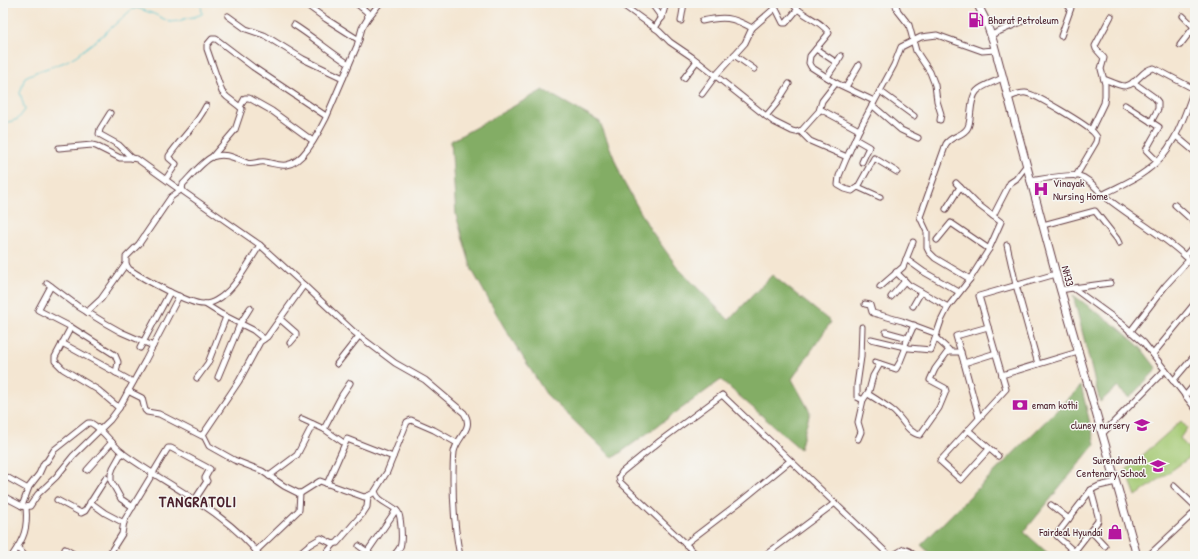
<svg xmlns="http://www.w3.org/2000/svg" width="1198" height="559" font-family="'Patrick Hand',sans-serif">
  <style>
    .green { fill: #a4c973; stroke: #77744f }
    .forest { fill: #83ad65; stroke: #666648 }
    .lines { fill: none; stroke-linecap: round; stroke-linejoin: round }
    .stream { stroke: #58c5ce; stroke-width: 1 }
    .minor-casing { stroke: #643d44; stroke-width: 7 }
    .major-casing { stroke: #643d44; stroke-width: 9 }
    .minor { stroke: #fff; stroke-width: 5 }
    .major { stroke: #fff; stroke-width: 7 }
    .labels { text-anchor: middle; dominant-baseline: central; stroke-width: 3; stroke-linejoin: round; paint-order: stroke }
    .poi-label { font-size: 11px; fill: #4a1f2b; stroke: #f6f6f2; text-anchor: start }
    .street-label { font-size: 11px; fill: #4a1f2b; stroke: #f6f6f2 }
    .district-label { font-size: 15px; font-weight: bold; letter-spacing: 1px; fill: #4a1f2b; stroke: #f6f6f2 }
  </style>
  <rect width="100%" height="100%" fill="#f6f6f2"/>
  <filter id="ink" filterUnits="userSpaceOnUse"><feTurbulence type="fractalNoise" baseFrequency=".025" numOctaves="2"/><feDisplacementMap in="SourceGraphic" scale="8" xChannelSelector="R" yChannelSelector="G"/><feConvolveMatrix kernelMatrix="1 2 1 2 8 2 1 2 1" color-interpolation-filters="sRGB"/></filter>
  <filter id="wash" filterUnits="userSpaceOnUse"><feTurbulence type="fractalNoise" baseFrequency=".012" numOctaves="4" result="noise"/><feDisplacementMap in="SourceGraphic" scale="16" xChannelSelector="R" yChannelSelector="G"/><feGaussianBlur stdDeviation="0.9" result="paint"/><feColorMatrix in="noise" values="0 0 0 0 0 0 0 0 0 0 0 0 0 0 0 0 0 1.4 0 .05"/><feComposite in="paint" operator="in"/></filter>
  <g filter="url(#wash)">
    <rect width="100%" height="100%" fill="#f4e6d2"/>
    <polygon class="green" points="1181,421 1187,428 1180,438 1193,455 1136,496 1126,470"/>
    <g class="forest">
      <polygon points="543,90 600,122 623,181 650,229 678,268 729,320 772,275 831,322 792,379 810,412 800,449 721,380 613,458 546,394 504,327 472,270 456,215 451,141"/>
      <polygon points="1073,295 1120,329 1141,348 1157,369 1129,398 1117,387 1100,402"/>
      <polygon points="1081,386 1095,444 1024,532 1051,556 933,556 921,545"/>
    </g>
    <g class="lines">
      <g class="stream">
        <path d="M1076,3c9,6 12,3 21,0"/>
        <polyline points="1123,3 1133,7 1141,3"/>
        <polyline points="3,124 18,119 25,110 20,93 25,77 36,72 65,62 77,55 103,35 131,10 137,8 154,14 170,22 179,21 187,18 194,17 202,14 201,3"/>
      </g>
    </g>
  </g>
  <g filter="url(#ink)">
    <g class="lines">
      <g class="minor-casing">
        <g id="minor">
          <polyline points="304,3 326,19 359,40"/>
          <path d="M356,3l11,9 1,6 -6,10 -5,18 -31,72c-8,15 -22,45 -40,47 -7,1 -14,-2 -21,-3 -7,-1 -12,3 -18,1 -12,-5 -22,-11 -35,-6 -9,4 -22,20 -29,27l-1,5 2,3 76,53 44,40 50,47 41,31 30,17 39,33c11,16 -7,23 -10,39 -1,9 -1,18 -1,27 0,26 2,52 7,77"/>
          <polyline points="620,3 659,31 670,42 692,57 766,116 774,122 792,131 796,132 802,130 819,111 822,101 836,83"/>
          <polyline points="651,3 662,18"/>
          <polyline points="773,3 783,23 786,23 797,10"/>
          <path d="M792,3c10,14 28,16 37,30l-19,23 -1,7 2,4 25,16 38,18"/>
          <polyline points="895,3 898,11 909,25 916,51 930,72 935,85 937,101 941,114 940,120"/>
          <polyline points="228,16 246,29 264,35 303,59 343,78"/>
          <polyline points="1183,16 1195,28"/>
          <polyline points="368,18 380,3"/>
          <polyline points="681,21 684,3"/>
          <path d="M702,21c22,-5 30,-4 50,7"/>
          <path d="M294,25c19,12 36,27 55,39"/>
          <polyline points="655,28 662,17 666,3"/>
          <polyline points="991,35 1021,22"/>
          <polyline points="1061,36 1071,8 1064,3"/>
          <polyline points="1180,45 1194,27"/>
          <polyline points="816,49 837,63"/>
          <polyline points="734,55 754,69"/>
          <polyline points="827,77 841,56"/>
          <polyline points="684,78 697,61"/>
          <path d="M1104,79c6,2 14,7 21,7 12,-1 17,-17 29,-18l40,21"/>
          <polyline points="1133,82 1154,97 1158,102 1158,109 1151,122"/>
          <polyline points="846,87 859,65"/>
          <polyline points="880,91 914,116"/>
          <polyline points="702,94 716,75 745,43 752,28 775,8"/>
          <path d="M1007,98c6,-2 13,-6 19,-5 9,1 61,32 68,40l3,4 -1,5 -20,34"/>
          <polyline points="872,105 901,130 918,138"/>
          <polyline points="1125,105 1159,127 1146,150 1157,161"/>
          <polyline points="240,107 245,98 249,98 272,111 313,141"/>
          <polyline points="820,109 859,130"/>
          <polyline points="110,113 100,129 99,134 119,145 132,158"/>
          <polyline points="766,116 777,103 789,84"/>
          <polyline points="1091,130 1104,103 1105,96 1105,84 1101,69 1104,58 1096,49 1095,46 1111,16"/>
          <polyline points="800,131 810,141 847,157"/>
          <polyline points="1176,136 1195,152"/>
          <polyline points="855,139 869,147 862,162"/>
          <polyline points="59,148 92,145 96,146 120,158 132,158 137,159 180,190"/>
          <polyline points="212,157 235,130 242,109 240,107 227,97 222,92 207,49 207,45 212,39 216,39 253,67 326,116"/>
          <path d="M166,179l10,-15 -7,-6v-2c12,-18 28,-31 37,-50"/>
          <path d="M1030,181c13,-2 38,-7 49,-5 10,2 17,13 24,19 27,22 57,38 82,61"/>
          <polyline points="956,183 976,203 993,216"/>
          <polyline points="858,187 874,158 897,172"/>
          <path d="M182,189l-11,8 -32,47 -13,13v7l3,5c13,9 61,36 75,35 8,0 17,-6 22,-11 13,-11 24,-33 34,-48"/>
          <path d="M1102,195c15,-8 31,-14 44,-24 28,-19 38,-54 49,-84"/>
          <polyline points="880,197 858,187 856,188 852,191 845,189 838,185 839,176 847,157 859,130 894,65 901,47 921,37 937,35 982,51 995,50"/>
          <polyline points="1175,205 1195,223"/>
          <polyline points="946,209 960,187"/>
          <polyline points="1043,225 1095,211 1117,239 1119,243"/>
          <polyline points="937,240 951,223 989,249"/>
          <polyline points="1195,244 1185,256 1195,265"/>
          <polyline points="1007,245 1016,285 1038,364"/>
          <polyline points="906,259 924,272 959,292"/>
          <polyline points="896,272 909,285 948,307"/>
          <path d="M970,279l-35,-21 -6,-6 -2,-4v-16l-7,-15 26,-73c5,-8 14,-7 20,-14 7,-6 2,-30 11,-39 6,-6 18,-9 25,-13"/>
          <polyline points="47,283 79,307 105,323 121,332 153,346"/>
          <polyline points="51,286 38,310 71,327 115,355 118,362 116,373"/>
          <polyline points="880,287 903,267 913,242"/>
          <polyline points="1073,288 1110,283"/>
          <polyline points="1060,290 1073,288 1121,323 1144,343 1195,408"/>
          <polyline points="891,297 905,281"/>
          <polyline points="205,304 221,314 253,330 264,339"/>
          <polyline points="865,304 870,305 872,312 873,313 902,321 937,334"/>
          <polyline points="913,306 921,292"/>
          <polyline points="87,312 101,299 126,264"/>
          <polyline points="280,319 296,333 296,336 290,343"/>
          <polyline points="71,327 55,357 55,361 63,369 98,390 119,408"/>
          <polyline points="862,327 861,357 857,385 857,397 863,400"/>
          <polyline points="886,332 908,338"/>
          <polyline points="1130,332 1166,285 1189,260"/>
          <polyline points="871,339 909,348 931,350 941,321 948,307 970,279 989,249 1001,222 993,216 1010,183 1016,179 1026,166"/>
          <polyline points="62,343 133,382"/>
          <polyline points="904,347 914,325"/>
          <polyline points="140,348 170,292"/>
          <polyline points="948,352 961,352"/>
          <polyline points="1153,354 1195,303"/>
          <polyline points="875,362 896,369 900,362 906,347"/>
          <polyline points="964,363 956,336 988,327"/>
          <polyline points="337,364 359,336"/>
          <polyline points="1002,375 1078,352"/>
          <polyline points="218,377 240,324 250,308"/>
          <polyline points="197,378 208,363 226,317"/>
          <polyline points="1173,381 1195,355"/>
          <polyline points="128,391 142,398 145,410 147,412 159,414 202,436 239,381 260,342 267,337 304,285"/>
          <path d="M868,394c8,5 16,10 24,16 10,7 15,23 28,25l19,-27 7,-17 -1,-3 -15,-8 5,-11 14,-19 -13,-12"/>
          <polyline points="1185,396 1195,384"/>
          <polyline points="979,418 964,363 996,353"/>
          <polyline points="302,419 324,429 344,443"/>
          <polyline points="324,429 342,395 350,383"/>
          <polyline points="968,430 998,456"/>
          <polyline points="203,434 209,446 234,460 262,471 284,486 298,493 301,493 320,481 364,497 368,496 375,492"/>
          <polyline points="1102,434 1165,370"/>
          <polyline points="858,439 861,432 858,422 863,400 869,391 873,376 880,364"/>
          <polyline points="989,449 961,480 940,461 1006,389 979,296 1056,274"/>
          <polyline points="122,452 113,468 111,474 111,481 121,499 133,507"/>
          <polyline points="87,470 112,442"/>
          <polyline points="3,475 28,489"/>
          <polyline points="269,476 297,455 313,424"/>
          <polyline points="327,484 347,439 393,457"/>
          <polyline points="1174,486 1195,506"/>
          <polyline points="3,496 22,506 26,507 30,506 38,494 56,477 73,456 110,420 119,408 145,361 179,296"/>
          <polyline points="57,500 81,513 85,511 106,478"/>
          <polyline points="90,502 105,513 124,523"/>
          <polyline points="1051,505 1069,519"/>
          <path d="M22,506l7,-19 10,-13 5,-11 3,-2 7,-11 34,-27h3c13,7 21,22 33,31 44,32 103,58 136,102"/>
          <polyline points="1191,516 1195,521"/>
          <polyline points="1091,531 1105,546"/>
          <polyline points="685,544 740,502 790,461"/>
          <polyline points="359,546 373,556"/>
          <polyline points="18,548 25,556"/>
          <polyline points="65,549 77,556"/>
          <polyline points="256,551 299,510 300,493"/>
          <polyline points="367,552 396,510"/>
          <polyline points="1074,552 1098,521 1098,516 1091,490"/>
          <path d="M12,556c12,-18 16,-27 14,-49"/>
          <polyline points="108,556 122,534 124,521 168,448 171,448 210,469 205,478 207,481 194,501"/>
          <polyline points="296,556 309,545 321,538 333,544 337,543 363,513 367,507 368,496"/>
          <polyline points="324,556 334,544"/>
          <path d="M393,556c4,-4 8,-8 8,-13 1,-6 0,-27 -3,-31 -7,-9 -20,-9 -23,-21l12,-19 20,-50 4,-2 23,10 23,13"/>
          <polyline points="698,556 620,482 619,477 622,472 660,441 722,395 890,556"/>
          <polyline points="764,556 835,503"/>
          <polyline points="892,556 904,549 909,551 915,556"/>
          <polyline points="1079,556 1057,536 1057,534 1091,490 1099,486 1116,482"/>
          <polyline points="1148,556 1195,512"/>
        </g>
      </g>
      <g class="major-casing">
        <polyline id="major" points="977,3 985,19 993,41 1056,274 1116,482 1137,556"/>
      </g>
      <use href="#minor" class="minor"/>
      <use href="#major" class="major"/>
    </g>
  </g>
  <defs>
    <g id="fuel-bare" transform="scale(1.2)"><path d="M-5.5-6h7V0h2V4h1.3V-2.5L3-4.5l.8-.8L6-3V5H2.5V1h-1V6h-7ZM-4.2-4.7v3.2H.2V-4.7Z" fill="#b5179e" stroke="#f6f6f2" stroke-width="2.5" paint-order="stroke"/></g>
    <g id="hospital-bare" transform="scale(1.2)"><path d="M-5-5h3v3.5h4V-5h3V5h-3V1.5h-4V5h-3Z" fill="#b5179e" stroke="#f6f6f2" stroke-width="2.5" paint-order="stroke"/></g>
    <g id="bank-bare" transform="scale(1.2)"><path d="M-6-4H6V4H-6ZM0-2.3a2.3 2.3 0 1 0 0 4.6a2.3 2.3 0 1 0 0-4.6Z" fill="#b5179e" stroke="#f6f6f2" stroke-width="2.5" paint-order="stroke"/></g>
    <g id="school-bare" transform="scale(1.2)"><path d="M0-5L7-2L0 1L-7-2ZM-4 1L0 2.5L4 1V4Q0 6-4 4Z" fill="#b5179e" stroke="#f6f6f2" stroke-width="2.5" paint-order="stroke"/></g>
    <g id="shop-bare" transform="scale(1.2)"><path d="M-5-2.5h2.3a2.7 3.5 0 0 1 5.4 0H5L5.5 6h-11ZM-1.5-2.5h3a1.5 2.3 0 0 0-3 0Z" fill="#b5179e" stroke="#f6f6f2" stroke-width="2.5" paint-order="stroke"/></g>
  </defs>
  <g fill-rule="evenodd">
    <use href="#fuel-bare" x="976" y="20"/>
    <use href="#hospital-bare" x="1041" y="189"/>
    <use href="#bank-bare" x="1020" y="405"/>
    <use href="#school-bare" x="1142" y="425"/>
    <use href="#school-bare" x="1158" y="466"/>
    <use href="#shop-bare" x="1115" y="532"/>
  </g>
  <g class="labels">
    <g class="poi-label">
      <text x="988" y="20">Bharat Petroleum</text>
      <text x="1053" y="183">Vinayak<tspan x="1053" dy="13">Nursing Home</tspan></text>
      <text x="1032" y="405">emam kothi</text>
      <text x="1130" y="425" text-anchor="end">cluney nursery</text>
      <text x="1146" y="460" text-anchor="end">Surendranath<tspan x="1146" dy="13">Centenary School</tspan></text>
      <text x="1103" y="532" text-anchor="end">Fairdeal Hyundai</text>
    </g>
    <g class="street-label">
      <text transform="translate(1068 276) rotate(75)">NH33</text>
    </g>
    <g class="district-label">
      <text x="198" y="501">TANGRATOLI</text>
    </g>
  </g>
  <rect width="1198" height="559" fill="none" stroke="#f6f6f2" stroke-width="16"/>
</svg>
